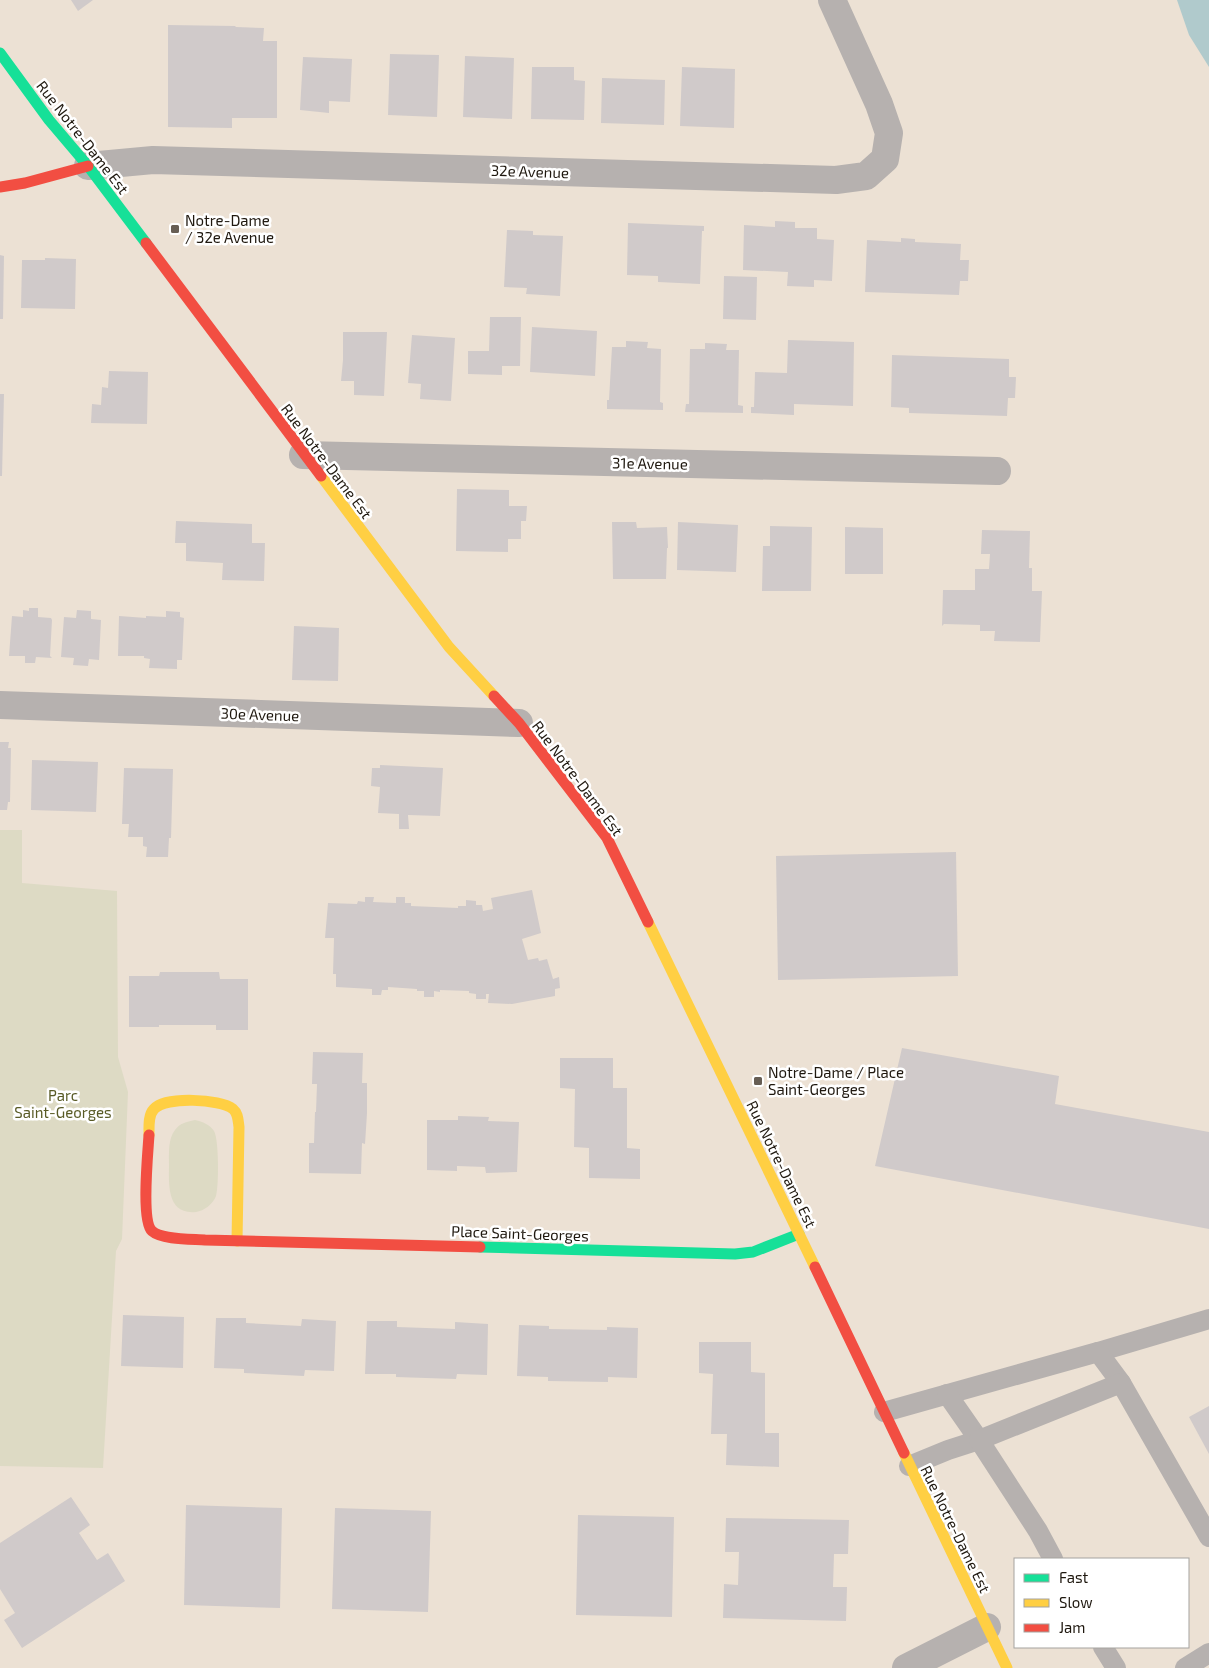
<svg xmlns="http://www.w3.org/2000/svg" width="1209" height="1668" font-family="'Exo 2',sans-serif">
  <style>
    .green { fill: #dddac4 }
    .water { fill: #b0cacc }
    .building { fill: #d0caca }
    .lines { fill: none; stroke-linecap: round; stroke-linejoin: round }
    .lane { stroke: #b6b1af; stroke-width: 20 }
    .street { stroke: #b6b1af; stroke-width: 28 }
    .fast { stroke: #16e098; stroke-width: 11 }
    .slow { stroke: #ffcf43; stroke-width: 11 }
    .jam { stroke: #f24e42; stroke-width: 11 }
    .poi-dot { fill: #675e54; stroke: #fff; stroke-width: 2 }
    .labels { text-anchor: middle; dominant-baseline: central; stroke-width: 5; stroke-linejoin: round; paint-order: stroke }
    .street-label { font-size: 15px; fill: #1f180f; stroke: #fff }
    .poi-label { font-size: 15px; fill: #1f180f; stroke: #fff; text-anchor: start }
    .park-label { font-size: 15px; fill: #595b26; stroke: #fff }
  </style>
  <rect width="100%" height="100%" fill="#ece1d4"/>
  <g class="green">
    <polygon points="0,830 22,830 22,883 117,891 118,1057 128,1092 122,1239 116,1251 103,1468 0,1466"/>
    <path d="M195,1120c8,2 14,4 19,11 5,8 5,55 2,65 -3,8 -12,15 -20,16 -30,3 -27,-29 -27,-48 0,-11 -1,-25 6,-34 5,-7 11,-8 20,-10z"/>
  </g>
  <polygon class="water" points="1177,0 1209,0 1209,67 1189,35"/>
  <g class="building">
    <polygon points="71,0 93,0 78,11"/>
    <polygon points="168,25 235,26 236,27 264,28 263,41 277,41 277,118 232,118 232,128 168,127"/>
    <polygon points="390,54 439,55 437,117 388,115"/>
    <polygon points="465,56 514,58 512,119 463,117"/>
    <polygon points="303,57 352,59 350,102 329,101 329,113 300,110"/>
    <polygon points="532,67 574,67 574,80 585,81 584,120 531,119"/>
    <polygon points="682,67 735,69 734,128 680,126"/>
    <polygon points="602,78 665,80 664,125 601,123"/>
    <polygon points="775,221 795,222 795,228 817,228 817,239 834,240 832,281 814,280 814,287 787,286 788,272 743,270 744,225 775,227"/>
    <polygon points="628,223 704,226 704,231 702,231 700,284 658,282 658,276 627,275"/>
    <polygon points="507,230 533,231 533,235 563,236 560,296 526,294 527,288 504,287"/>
    <polygon points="901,238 915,239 915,242 961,244 960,260 969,260 968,281 960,281 959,295 865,292 867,240 901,242"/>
    <polygon points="0,255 4,256 3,319 0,319"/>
    <polygon points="45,258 76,259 75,309 21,308 22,260 45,260"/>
    <polygon points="724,276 757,277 756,320 723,319"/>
    <polygon points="490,317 521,317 520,366 502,366 502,375 468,374 468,351 489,351"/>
    <polygon points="532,327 597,331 595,376 530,372"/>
    <polygon points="343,332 387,332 384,396 354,395 354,381 341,381 343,360"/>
    <polygon points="412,335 455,338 451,401 420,399 421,384 408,383"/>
    <polygon points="788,340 854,342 853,406 794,404 794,415 751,413 751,407 754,407 755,372 787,373"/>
    <polygon points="626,341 648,342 647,348 661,349 660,402 663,403 663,410 607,409 607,400 609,400 612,347 626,347"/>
    <polygon points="705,343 727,344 726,350 739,350 738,405 743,406 743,413 685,412 686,404 689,404 690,349 705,349"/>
    <polygon points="892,355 1009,359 1009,377 1016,377 1015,398 1008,398 1007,416 909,413 909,408 891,407"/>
    <polygon points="109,371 148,372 147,424 91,423 92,404 101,405 102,387 108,388"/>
    <polygon points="0,394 4,394 2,476 0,476"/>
    <polygon points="457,489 509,490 509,506 527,506 526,521 521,521 521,539 508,539 508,552 456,551"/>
    <polygon points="176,521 252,524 252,543 265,543 264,581 222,580 223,563 186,561 186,543 175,543"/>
    <polygon points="612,522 636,522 637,528 667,527 668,548 667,548 666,579 613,579"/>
    <polygon points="678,522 738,525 736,572 677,570"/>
    <polygon points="770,526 812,527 811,591 762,591 763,546 770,546"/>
    <polygon points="845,527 883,528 883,574 845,574"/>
    <polygon points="982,530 1030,531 1029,568 1032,568 1032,591 1042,591 1040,642 994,641 995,631 980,631 980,625 944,624 942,626 943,590 975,590 975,569 989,569 990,554 981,554"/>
    <polygon points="29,608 38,608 38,617 51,618 52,620 50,656 52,658 36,657 35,663 25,663 25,656 9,656 12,616 23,617 23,610 29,611"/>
    <polygon points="77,610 91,611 91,619 101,620 99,660 89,659 88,666 73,665 74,658 61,657 64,617 76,618"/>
    <polygon points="166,611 180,612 180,617 184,618 182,660 177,660 177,669 149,668 150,659 144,658 144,656 118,656 119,616 146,618 146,616 166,617"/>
    <polygon points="294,626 339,628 338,681 292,680"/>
    <polygon points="0,742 9,742 8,748 11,748 10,802 8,802 7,810 0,810"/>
    <polygon points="32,760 98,762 96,812 31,810"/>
    <polygon points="380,765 443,768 440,816 408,815 409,829 399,829 399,814 378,813 380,787 371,786 372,768 380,768"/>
    <polygon points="124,768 173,769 171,838 169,838 168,857 146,857 147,847 143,846 143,837 128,837 129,824 122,824"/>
    <polygon points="956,852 958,976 778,980 776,856"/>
    <polygon points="532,890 541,933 522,939 528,960 538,958 539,961 547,959 553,979 559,977 560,988 555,989 555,996 512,1004 488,1003 489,994 486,994 486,999 476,999 476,994 469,993 469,991 440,990 440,992 434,991 434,997 424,997 424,991 417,991 417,989 388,987 388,990 382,990 381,995 372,995 372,989 336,987 336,974 333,974 334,938 325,938 328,903 357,904 358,901 365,902 365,897 374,897 373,902 396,903 396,897 405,897 405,903 411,903 411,906 458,908 458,906 466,906 466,900 476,901 476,905 482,905 483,911 493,909 491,898"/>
    <polygon points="160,972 219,972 220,979 248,979 248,1030 216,1030 216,1025 159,1025 159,1027 129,1027 129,976 159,976"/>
    <polygon points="902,1048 1059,1076 1055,1104 1209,1132 1209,1229 875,1166"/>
    <polygon points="313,1052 363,1053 362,1083 367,1083 367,1113 365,1144 362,1143 361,1174 309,1173 309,1143 314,1143 315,1112 316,1112 317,1084 312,1084"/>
    <polygon points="560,1058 613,1058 613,1088 627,1088 627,1148 640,1149 640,1179 589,1178 589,1148 574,1147 575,1089 560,1088"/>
    <polygon points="458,1116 489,1117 488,1121 519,1122 517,1172 486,1173 485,1167 457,1166 457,1171 427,1170 427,1120 458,1120"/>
    <polygon points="123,1315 184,1317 183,1368 121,1366"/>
    <polygon points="216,1318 246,1318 246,1323 301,1326 302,1319 336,1321 334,1371 305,1370 304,1376 244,1373 244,1369 214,1368"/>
    <polygon points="367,1321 397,1321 397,1327 455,1329 455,1322 488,1324 487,1375 457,1374 456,1379 396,1377 396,1374 365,1374"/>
    <polygon points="519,1325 549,1326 549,1329 607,1330 607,1327 638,1328 637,1378 608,1377 608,1382 548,1381 548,1377 517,1376"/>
    <polygon points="699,1342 751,1342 751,1372 765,1373 765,1433 779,1433 779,1467 726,1465 727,1434 711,1434 713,1374 699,1373"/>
    <polygon points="1209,1406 1209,1454 1189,1417"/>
    <polygon points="71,1497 90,1525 79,1533 97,1560 108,1553 125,1581 22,1648 4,1620 15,1613 0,1589 0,1543"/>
    <polygon points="186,1505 282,1508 280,1608 184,1605"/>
    <polygon points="335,1508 431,1511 428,1612 332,1609"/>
    <polygon points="578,1515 674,1517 672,1617 576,1615"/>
    <polygon points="726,1518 849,1520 848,1554 834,1554 833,1587 847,1587 846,1621 723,1618 724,1584 738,1585 739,1552 725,1552"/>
  </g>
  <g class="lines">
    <g class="lane">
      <polyline points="1098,1352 1209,1319"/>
      <polyline points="884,1412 1098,1352 1121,1383"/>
      <polyline points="909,1466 948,1450 979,1440 947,1394"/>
      <polyline points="1053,1559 1038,1531 979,1440 1121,1383 1209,1537"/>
      <polyline points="1103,1647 1116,1668"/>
      <polyline points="1185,1668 1209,1653"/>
    </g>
    <g class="street">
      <polyline points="88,166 153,160 836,180 866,176 885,159 889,133 879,104 832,0"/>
      <polyline points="303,455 997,471"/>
      <polyline points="0,705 519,723"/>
      <polyline points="906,1668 987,1627"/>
    </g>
    <g class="fast">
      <polyline points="0,53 49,120 88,166 146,243"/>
      <polyline points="480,1247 735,1254 753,1252 799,1234"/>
    </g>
    <g class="slow">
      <polyline points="321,476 449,647 494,696"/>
      <polyline points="648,922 815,1267"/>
      <path d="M149,1135c0,-8 -1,-20 5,-26 12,-13 66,-10 79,0 5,4 5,11 6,18l-2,114"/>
      <polyline points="904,1453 1007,1668"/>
    </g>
    <g class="jam">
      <polyline points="0,187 25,183 88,166"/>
      <polyline points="146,243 321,476"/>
      <polyline points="494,696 519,723 607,838 648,922"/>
      <path d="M149,1135c-1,17 -8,86 3,96 10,9 41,8 53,9l275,7"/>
      <polyline points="815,1267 904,1453"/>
    </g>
  </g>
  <g class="poi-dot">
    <rect x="170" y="224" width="10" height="10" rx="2.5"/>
    <rect x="753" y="1076" width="10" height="10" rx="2.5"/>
  </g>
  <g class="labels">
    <g class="street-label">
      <text transform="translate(83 137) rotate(52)">Rue Notre-Dame Est</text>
      <text transform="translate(530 171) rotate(2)">32e Avenue</text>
      <text transform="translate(327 461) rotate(53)">Rue Notre-Dame Est</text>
      <text transform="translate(650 463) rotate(1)">31e Avenue</text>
      <text transform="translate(260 714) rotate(2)">30e Avenue</text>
      <text transform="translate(578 778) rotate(53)">Rue Notre-Dame Est</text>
      <text transform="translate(782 1164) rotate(64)">Rue Notre-Dame Est</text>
      <text transform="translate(520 1233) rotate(2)">Place Saint-Georges</text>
      <text transform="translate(956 1529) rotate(64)">Rue Notre-Dame Est</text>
    </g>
    <g class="poi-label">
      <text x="185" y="220">Notre-Dame<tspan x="185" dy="17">/ 32e Avenue</tspan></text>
      <text x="768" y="1072">Notre-Dame / Place<tspan x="768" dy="17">Saint-Georges</tspan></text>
    </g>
    <g class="park-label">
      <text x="63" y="1095">Parc<tspan x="63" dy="17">Saint-Georges</tspan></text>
    </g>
  </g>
  <rect x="1014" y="1558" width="175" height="90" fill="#ffffff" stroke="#a5a39f"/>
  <rect x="1024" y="1574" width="25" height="8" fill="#16e098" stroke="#a5a39f"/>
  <text x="1059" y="1583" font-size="15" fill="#1f180f">Fast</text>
  <rect x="1024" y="1599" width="25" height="8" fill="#ffcf43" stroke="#a5a39f"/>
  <text x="1059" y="1608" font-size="15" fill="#1f180f">Slow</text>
  <rect x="1024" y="1624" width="25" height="8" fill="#f24e42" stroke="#a5a39f"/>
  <text x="1059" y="1633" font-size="15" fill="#1f180f">Jam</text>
</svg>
